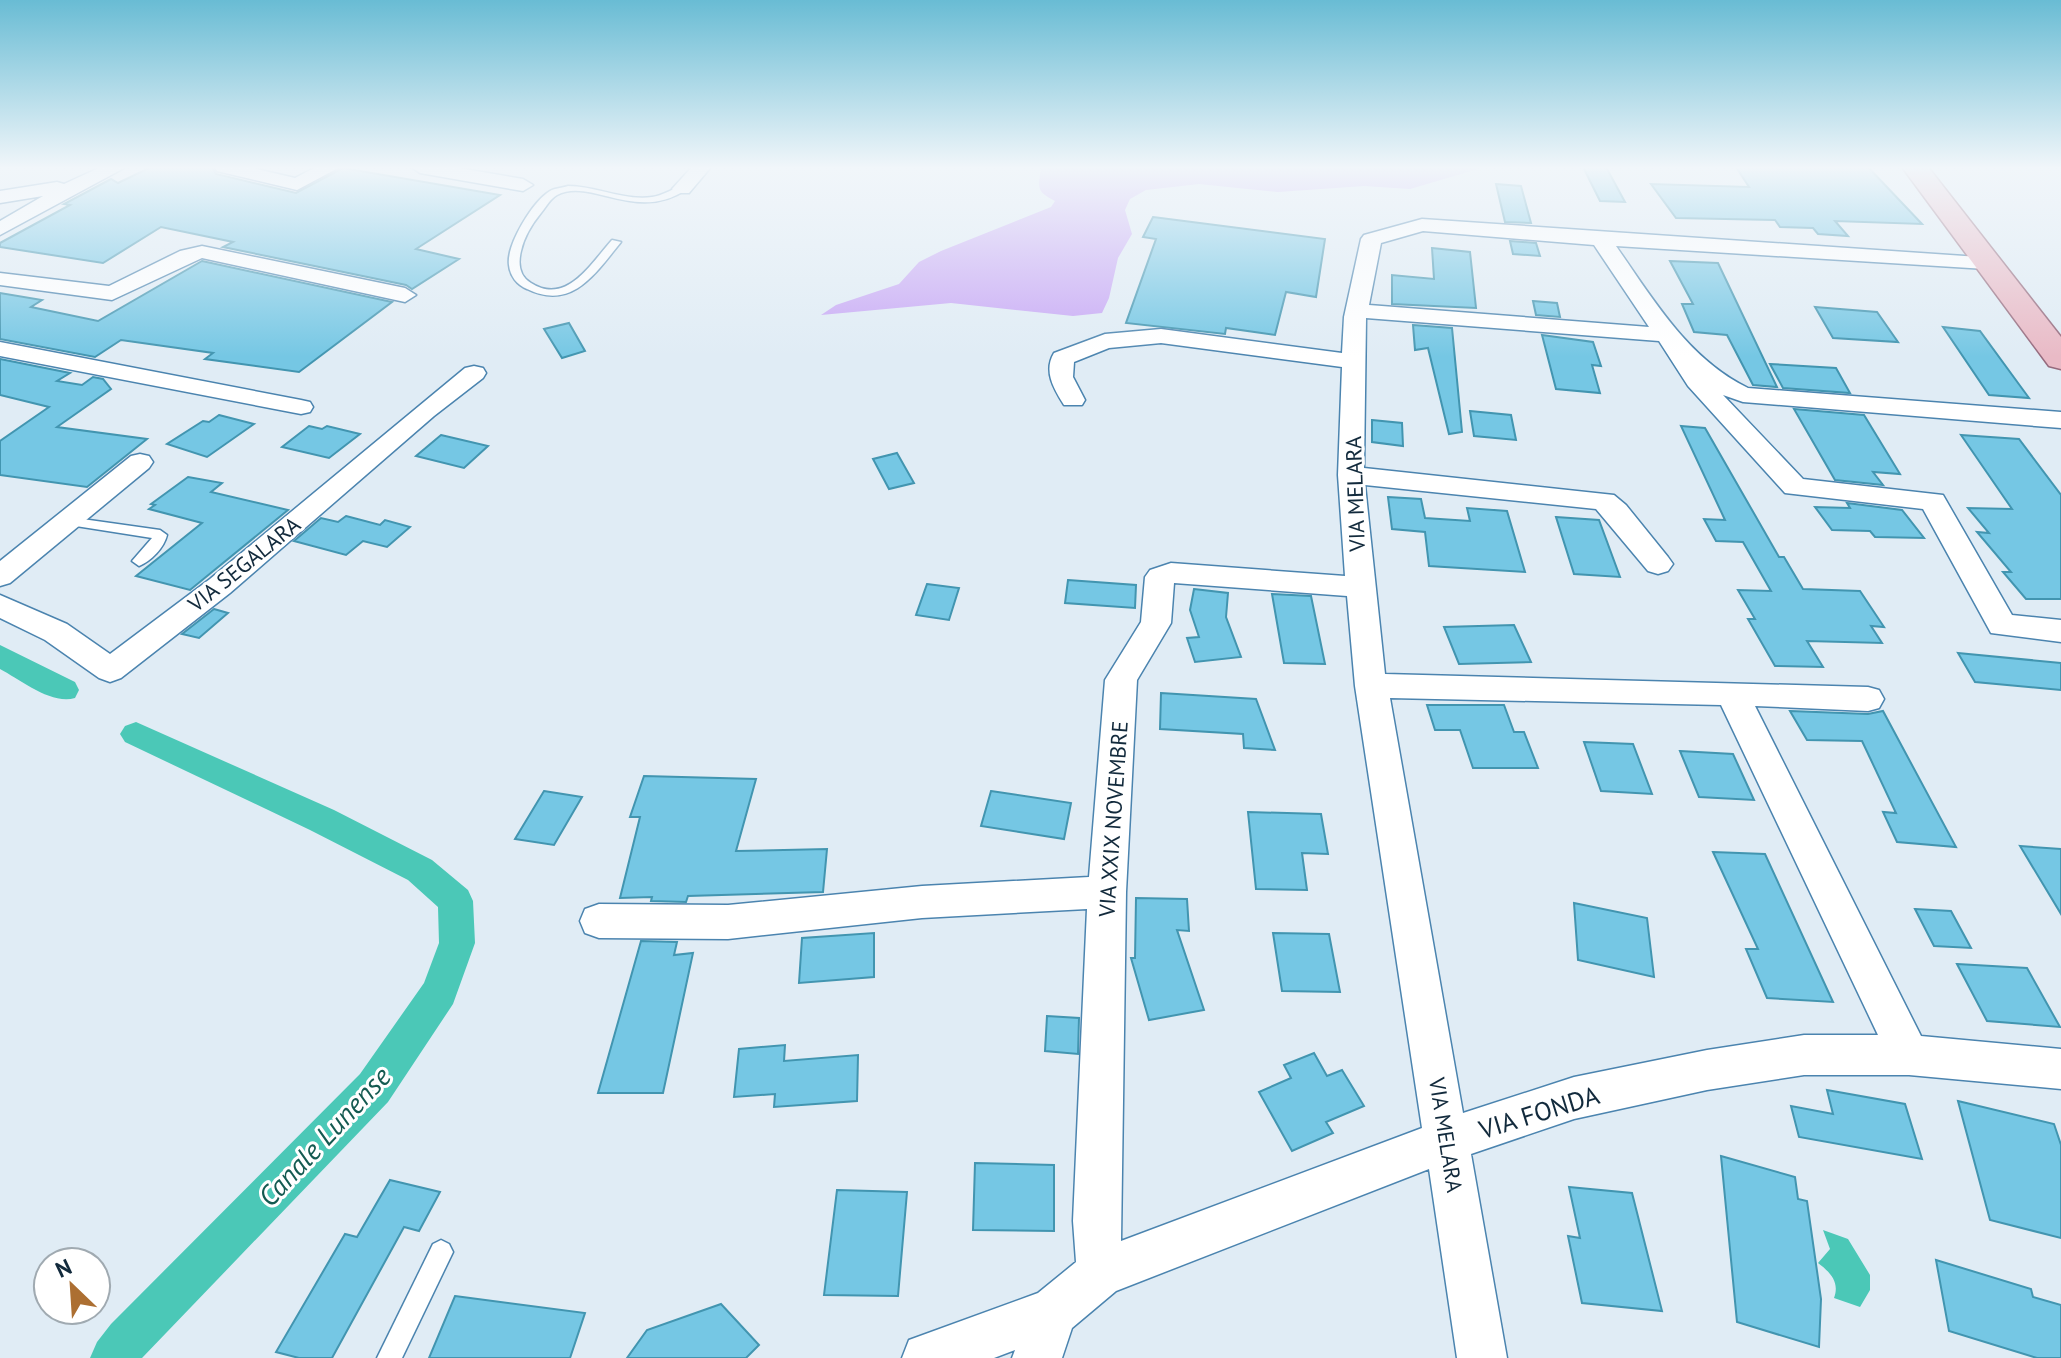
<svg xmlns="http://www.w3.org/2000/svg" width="2061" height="1358" font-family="'PT Sans',sans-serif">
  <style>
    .forest { fill: #c8a8f5 }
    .water { fill: #4bc8b7 }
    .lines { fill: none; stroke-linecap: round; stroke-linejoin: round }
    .canal { fill: #4bc8b7; fill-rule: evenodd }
    .building { fill: #75c7e4; stroke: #4295b0; stroke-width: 2 }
    .lane-casing { stroke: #4b84af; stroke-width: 3 }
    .street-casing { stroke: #4b84af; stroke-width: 3 }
    .primary-casing { stroke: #956a7d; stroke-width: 3 }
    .lane { fill: #fff; fill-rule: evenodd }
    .street { fill: #fff; fill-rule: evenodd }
    .primary { fill: #e9bac6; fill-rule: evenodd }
    .labels { text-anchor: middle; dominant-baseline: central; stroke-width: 6; stroke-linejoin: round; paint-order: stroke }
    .street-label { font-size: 22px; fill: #122a3c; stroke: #fff }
    .near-street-label { font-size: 26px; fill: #122a3c; stroke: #fff }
    .near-water-label { font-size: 28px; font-style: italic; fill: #145a51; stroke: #fff }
  </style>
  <rect width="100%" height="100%" fill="#e0ecf5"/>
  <path class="forest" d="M1037,167h448l-75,22 -46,-3 -86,6 -79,-8 -53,6 -16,9 -5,11 7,24 -14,24 -9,40 -7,15 -29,3 -122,-13 -130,12 15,-10 63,-21 20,-22 22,-11 110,-44 4,-6c-17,-9 -18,-12 -14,-31z"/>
  <path class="water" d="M1823,1230l25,9 22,36v15l-10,17 -26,-9c6,-16 -4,-26 -16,-35l12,-14z"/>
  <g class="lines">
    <g class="canal">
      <path d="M0,645l75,37 4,8 -4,8c-24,7 -54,-18 -75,-29z"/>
      <polygon points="136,722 334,810 432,860 468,890 473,901 475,943 453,1004 388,1102 142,1358 90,1358 97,1342 111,1324 360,1074 424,983 439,943 438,907 408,880 310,830 125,742 120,734 125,726"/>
    </g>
  </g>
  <g class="building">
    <polygon points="151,167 212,167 216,174 296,193 343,168 500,195 416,249 459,259 412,289 406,285 223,247 233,242 161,227 103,263 0,247 0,243 70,205 64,204 111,179 118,183"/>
    <polygon points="1583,167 1606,167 1625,202 1600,201"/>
    <polygon points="1736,167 1868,167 1922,224 1835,221 1848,236 1818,234 1813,228 1780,227 1775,220 1676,218 1651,184 1749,187"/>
    <polygon points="1496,184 1521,186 1531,223 1505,222"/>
    <polygon points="1153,217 1325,239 1316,297 1286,292 1275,335 1226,328 1225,334 1126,323 1156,239 1143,237"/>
    <polygon points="1510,241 1536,243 1540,256 1513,254"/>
    <polygon points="1432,248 1470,252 1476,308 1392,304 1392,275 1434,279"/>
    <polygon points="202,261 392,302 299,372 205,359 213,353 121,340 95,357 0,339 0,293 42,300 31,307 98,321"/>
    <polygon points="1670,261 1718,263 1777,387 1753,385 1727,335 1694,332 1682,304 1693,304"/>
    <polygon points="1533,301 1557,303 1560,317 1536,315"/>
    <polygon points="1815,307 1877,312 1898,342 1833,338"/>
    <polygon points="569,323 585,351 562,358 544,329"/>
    <polygon points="1413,325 1452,328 1462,432 1449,434 1428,348 1415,350"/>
    <polygon points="1943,327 1980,331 2029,398 1989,395"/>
    <polygon points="1542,335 1593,342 1601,366 1592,365 1600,393 1556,389"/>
    <polygon points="0,359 70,373 57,381 82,385 93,377 103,379 111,389 57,427 147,439 87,487 0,475 0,441 49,407 0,395"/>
    <polygon points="1770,364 1836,368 1850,393 1783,388"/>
    <polygon points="1794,409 1864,415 1900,474 1873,472 1883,485 1835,480"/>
    <polygon points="1470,411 1511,415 1516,440 1474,436"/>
    <polygon points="219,415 254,424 207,457 167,444 203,421 209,422"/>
    <polygon points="1372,420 1402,423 1403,446 1372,442"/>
    <polygon points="309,426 322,429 327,426 360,434 329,458 282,447"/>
    <polygon points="1681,426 1705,428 1779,557 1784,557 1803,589 1860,591 1884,627 1871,626 1882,643 1807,641 1823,667 1775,666 1748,619 1755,619 1738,590 1771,591 1743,542 1716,541 1704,519 1725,520"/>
    <polygon points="441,435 488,446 464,468 416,456"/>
    <polygon points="1961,435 2019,439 2061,495 2061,599 2026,599 2003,572 2011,572 1977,532 1989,533 1968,508 2012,509"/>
    <polygon points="897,453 914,483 889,489 873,459"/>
    <polygon points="188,477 222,483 211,492 288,510 190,590 136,576 202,523 149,509 155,505 151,504"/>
    <polygon points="1388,497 1421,499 1425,518 1470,521 1467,508 1507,511 1525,572 1429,566 1425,532 1392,529"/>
    <polygon points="1847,503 1902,510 1924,538 1875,537 1870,531 1832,530 1815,507 1850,508"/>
    <polygon points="346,516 380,525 385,520 410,527 387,547 363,541 346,555 294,541 321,518 338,522"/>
    <polygon points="1556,517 1599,520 1620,577 1574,574"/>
    <polygon points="1068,580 1136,585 1135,608 1065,603"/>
    <polygon points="927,584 959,588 949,620 916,615"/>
    <polygon points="1194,589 1228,593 1226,617 1241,657 1195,662 1187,638 1199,637 1190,610"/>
    <polygon points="1272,594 1311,596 1325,664 1284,663"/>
    <polygon points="214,609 228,613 199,638 182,634"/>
    <polygon points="1514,625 1531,662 1459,664 1444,627"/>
    <polygon points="1958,653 2061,663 2061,690 1975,682"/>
    <polygon points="1161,693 1256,699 1275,750 1244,748 1243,734 1160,729"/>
    <polygon points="1427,705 1504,705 1514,732 1524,732 1538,768 1473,768 1460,730 1435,730"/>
    <polygon points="1790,711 1868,714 1883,711 1956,847 1897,842 1883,812 1896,813 1862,741 1807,740"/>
    <polygon points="1584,742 1633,744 1652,794 1601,791"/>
    <polygon points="1680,751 1733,754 1754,800 1699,797"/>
    <polygon points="644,776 756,779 736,851 827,849 823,892 688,896 686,902 651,901 652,897 620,898 640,817 630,817"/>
    <polygon points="544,791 582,797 554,845 515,839"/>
    <polygon points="991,791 1071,803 1064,839 981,826"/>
    <polygon points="1248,812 1321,814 1328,854 1302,853 1307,890 1256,889"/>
    <polygon points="2020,846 2061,849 2061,914"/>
    <polygon points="1713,852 1765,854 1833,1002 1767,998 1746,949 1758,949"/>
    <polygon points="1136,898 1187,899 1189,931 1177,930 1204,1010 1149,1020 1131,958 1135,958"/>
    <polygon points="1574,903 1647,918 1654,977 1578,960"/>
    <polygon points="1915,909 1951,911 1971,948 1934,946"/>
    <polygon points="874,933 874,977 799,983 802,938"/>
    <polygon points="1273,933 1329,934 1340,992 1282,991"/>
    <polygon points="641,941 677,942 674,955 693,953 663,1093 598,1093"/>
    <polygon points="1957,964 2027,968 2060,1027 1987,1021"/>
    <polygon points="1047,1016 1079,1018 1078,1054 1045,1051"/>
    <polygon points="785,1045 784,1061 858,1055 857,1101 774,1107 775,1094 734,1097 739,1049"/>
    <polygon points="1314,1053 1327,1076 1342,1070 1364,1106 1326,1122 1333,1133 1292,1151 1259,1092 1291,1078 1284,1065"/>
    <polygon points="1827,1090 1905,1104 1922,1159 1799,1137 1791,1106 1833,1114"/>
    <polygon points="1958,1101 2054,1124 2061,1145 2061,1238 1990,1220"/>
    <polygon points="1721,1156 1795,1177 1798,1199 1807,1201 1821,1299 1819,1347 1737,1322"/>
    <polygon points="975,1163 1054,1165 1054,1231 973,1230"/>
    <polygon points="390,1180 440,1192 419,1231 404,1227 332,1358 299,1358 276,1352 345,1234 357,1237"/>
    <polygon points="1569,1187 1632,1193 1662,1311 1582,1303 1568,1236 1580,1238"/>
    <polygon points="837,1190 907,1192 898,1296 824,1295"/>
    <polygon points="1936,1260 2031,1289 2033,1297 2061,1305 2061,1358 2037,1358 1949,1331"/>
    <polygon points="455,1296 585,1313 570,1358 429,1358"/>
    <polygon points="721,1304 759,1345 746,1358 627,1358 647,1330"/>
  </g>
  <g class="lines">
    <g class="lane-casing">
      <g id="lane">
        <path d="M568,186c28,0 56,15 84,11 10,-1 20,-8 30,-11l5,3c-51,35 -96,-12 -130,6 -7,4 -11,12 -16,18 -9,11 -17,24 -20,38 -3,12 -2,25 10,32 36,23 60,-20 81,-43l9,2c-26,32 -49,69 -94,47 -10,-4 -17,-13 -18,-24 -3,-20 24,-64 41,-74 5,-3 12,-3 18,-5z"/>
        <path d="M68,517l92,13 7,5c-3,13 -16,26 -28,31l-7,-5 20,-23 -89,-14 -2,-3 2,-3z"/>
        <polygon points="441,1240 449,1244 453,1252 402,1358 377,1358 433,1244"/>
      </g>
    </g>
    <g class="street-casing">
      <g id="street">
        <polygon points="101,167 126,167 0,235 0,221 43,196 0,203 0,191 57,182 64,184"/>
        <polygon points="215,167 248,167 295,178 316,167 340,167 297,190 217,171"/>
        <polygon points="411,167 453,167 523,179 533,185 523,191 420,173"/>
        <polygon points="692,167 711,167 689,193 675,193 672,189"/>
        <path d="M1422,219l572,39 3,5 -3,5 -8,1 -370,-23c37,53 72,113 132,142l313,24v16l-318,-26 -20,-7 80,84 140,16 69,120 49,5v22l-70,-9 -68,-124 -138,-16 -97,-107 -29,-45 -293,-23 -2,150 250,27 12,10 42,52 5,7 -5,7 -10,3 -10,-3 -52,-62 -231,-24 20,189 483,13 11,3 5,9 -5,9 -11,3 -113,-5 166,330 140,13v40l-152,-14h-105l-97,15 -133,29 -103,35 36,204h-50l-28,-189 -313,122 -44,37 -10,30h-50l3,-8 -21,8h-92l7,-18 129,-47 38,-31 -3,-41 14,-312 -165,9 -194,21 -129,-1 -14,-5 -5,-12 5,-12 14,-5 129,1 194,-19 167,-9 16,-197 36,-58 4,-45 5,-7 21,-7 174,13 -7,-101 4,-108 -181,-24 -52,5 -35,14 -1,15 12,23 -3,5h-18c-10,-16 -21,-34 -10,-52l51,-19 56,-5 181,24 2,-36 17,-78 3,-4zM1423,231l171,14 55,82 -280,-22 12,-62zM1174,583l173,13 8,90 67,442 -301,113 5,-349 11,-212 34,-57zM1390,698l331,7 157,330h-74l-97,15 -133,27 -111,36z"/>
        <polygon points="202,246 405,288 416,295 405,302 202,258 112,300 0,285 0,273 109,286 180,251"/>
        <polygon points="0,342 301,400 310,402 313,407 310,412 301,414 0,356"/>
        <polygon points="474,366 483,368 486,373 483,378 434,416 230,593 121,678 110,682 99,678 45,640 0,618 0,595 67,624 110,654 210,579 465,368"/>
        <polygon points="140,454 149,456 153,462 149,468 10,583 0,586 0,561 131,456"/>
      </g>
    </g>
    <g class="primary-casing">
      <polygon id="primary" points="1902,167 1928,167 2061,337 2061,369 2049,366"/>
    </g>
    <use href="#lane" class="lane"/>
    <use href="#street" class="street"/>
    <use href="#primary" class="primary"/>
  </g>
  <linearGradient id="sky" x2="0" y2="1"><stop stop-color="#69bcd4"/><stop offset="0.47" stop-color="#f1f6fa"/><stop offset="1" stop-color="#f1f6fa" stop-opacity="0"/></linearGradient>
  <rect width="2061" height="357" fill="url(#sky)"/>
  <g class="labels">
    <g class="street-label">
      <text transform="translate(1355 494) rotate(-92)">VIA MELARA</text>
      <text transform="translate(244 564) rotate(-39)">VIA SEGALARA</text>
      <text transform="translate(1113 819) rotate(-86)">VIA XXIX NOVEMBRE</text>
      <text transform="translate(1446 1135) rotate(81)">VIA MELARA</text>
    </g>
    <g class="near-street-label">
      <text transform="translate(1539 1112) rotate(-17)">VIA FONDA</text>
    </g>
    <g class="near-water-label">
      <text transform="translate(324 1136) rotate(-47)">Canale Lunense</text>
    </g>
  </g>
  <g transform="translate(72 1286) rotate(335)"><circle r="38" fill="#ffffff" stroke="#a0aab1" stroke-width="2"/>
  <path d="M0-6L14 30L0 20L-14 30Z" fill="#ac6f32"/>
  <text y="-12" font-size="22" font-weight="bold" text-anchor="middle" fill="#122a3c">N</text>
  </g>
</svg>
